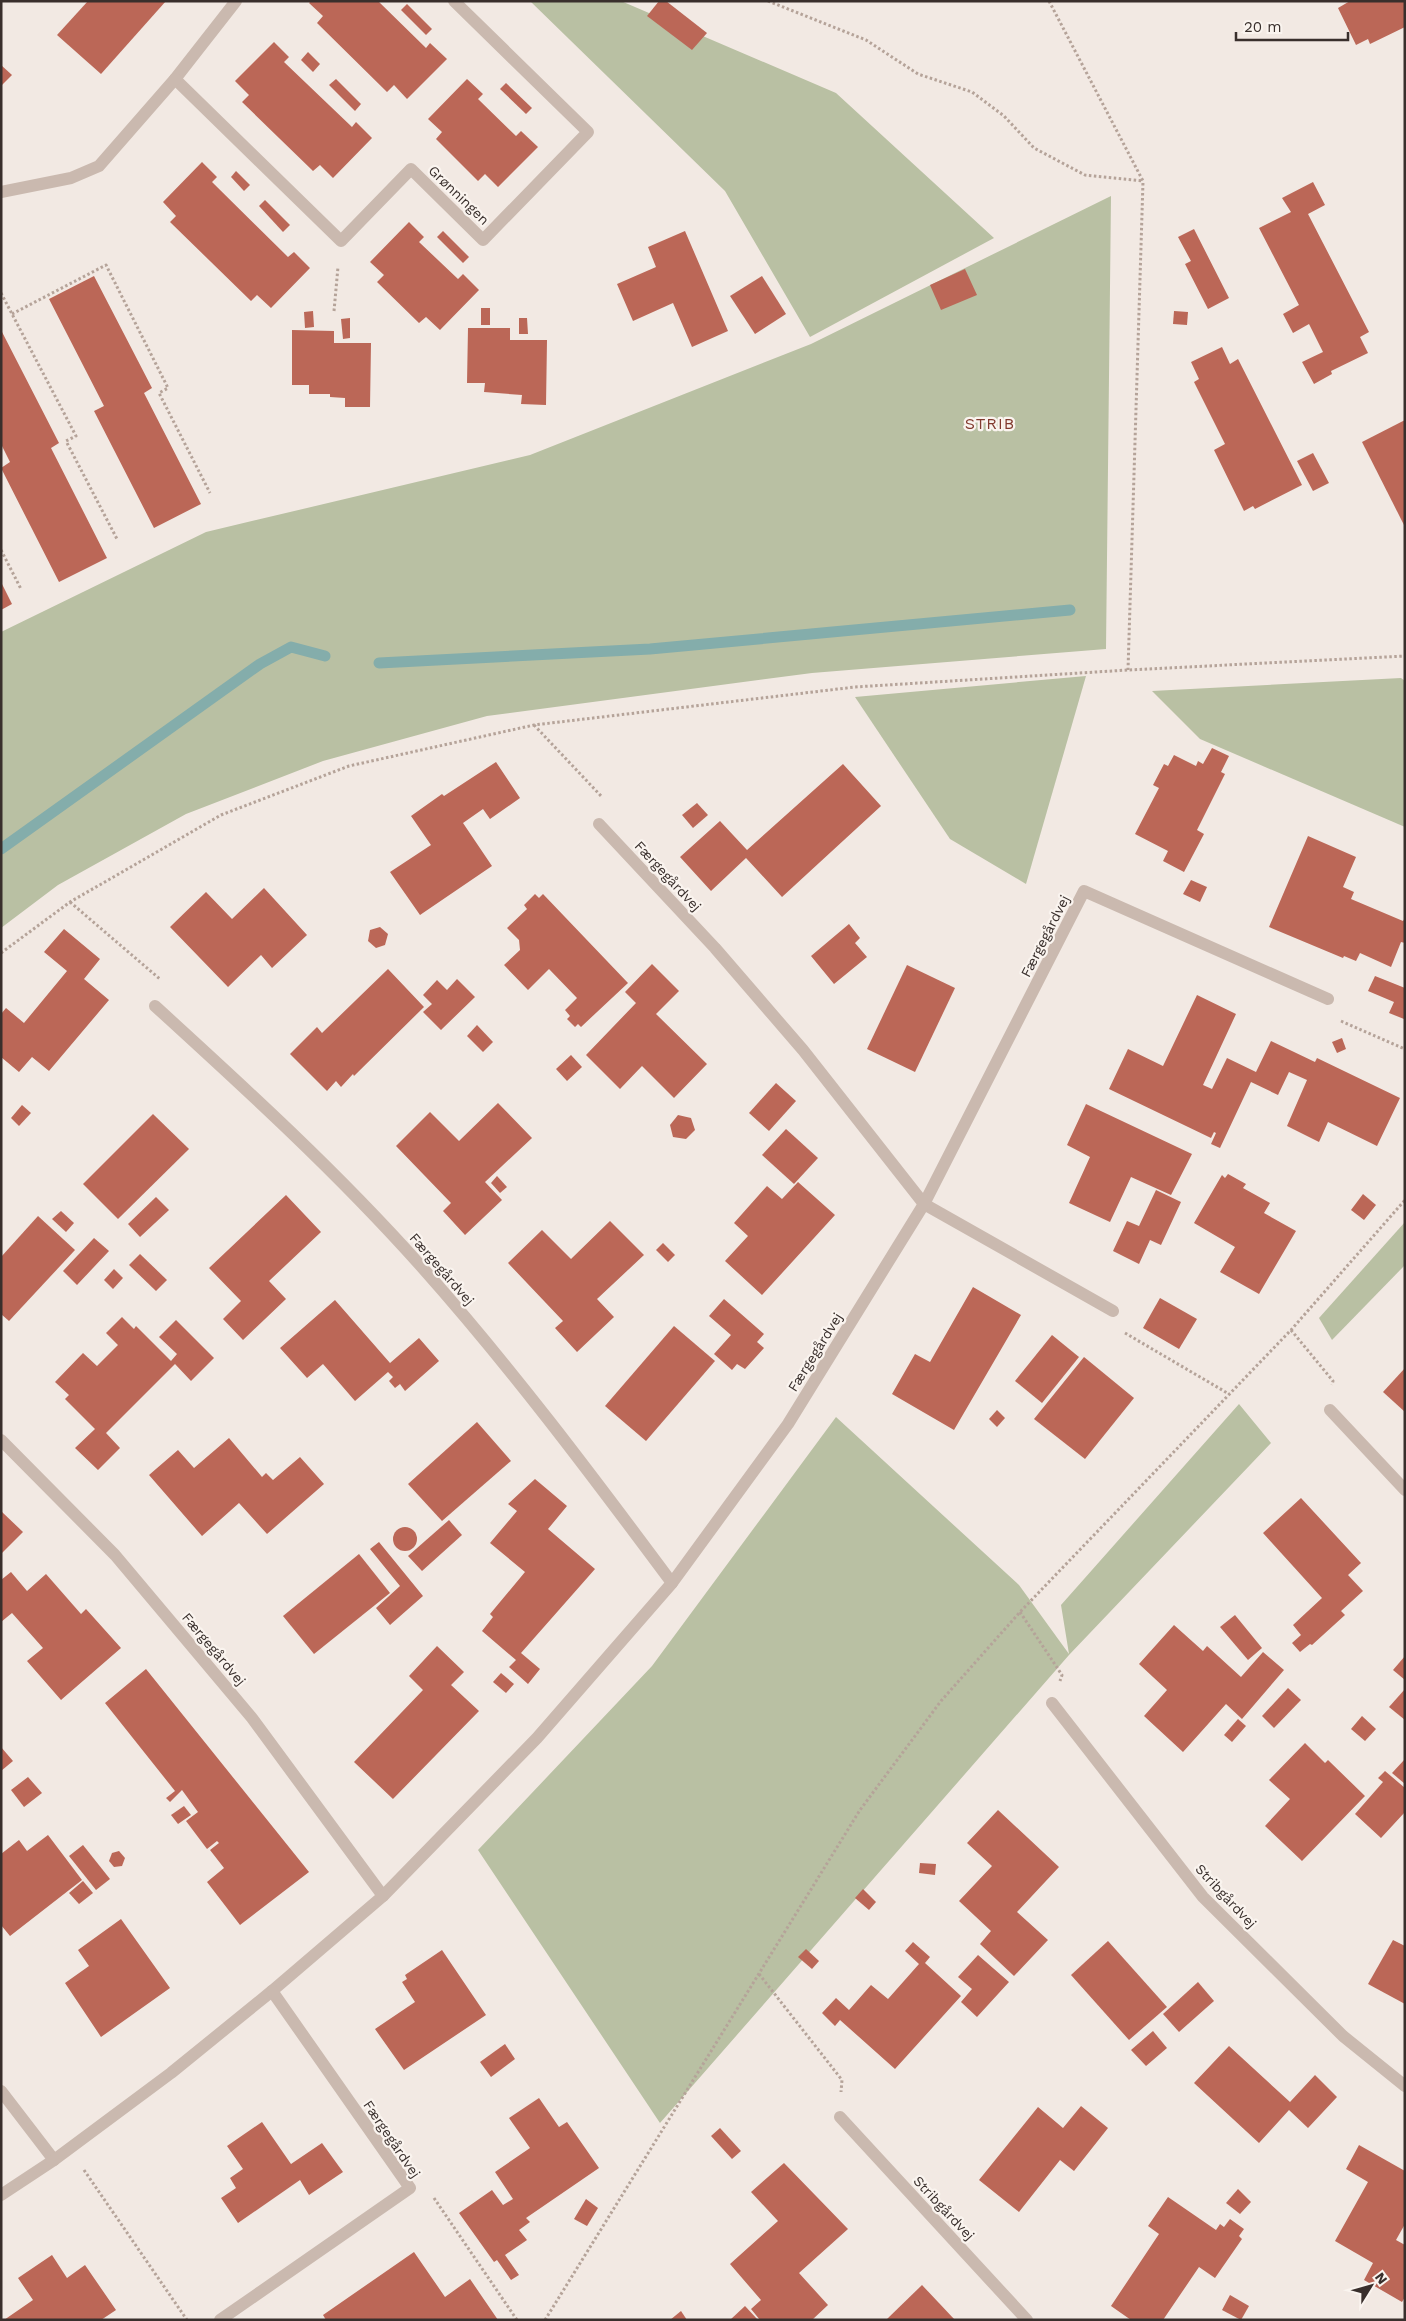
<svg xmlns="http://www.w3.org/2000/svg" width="1406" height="2321" font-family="'Work Sans',sans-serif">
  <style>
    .green { fill: #b9c0a3 }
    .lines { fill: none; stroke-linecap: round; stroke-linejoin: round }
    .stream { stroke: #84adab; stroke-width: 11 }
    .building { fill: #bb6757 }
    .path { stroke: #b5a399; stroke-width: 3; stroke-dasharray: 2.5 2.5; stroke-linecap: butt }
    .street { stroke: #cab9af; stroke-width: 12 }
    .labels { text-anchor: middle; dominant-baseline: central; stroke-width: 4.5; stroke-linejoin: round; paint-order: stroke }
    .street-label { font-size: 14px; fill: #392f2c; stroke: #faf4ef }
    .quarter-label { font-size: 16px; letter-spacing: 1px; fill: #81392d; stroke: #faf4ef }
  </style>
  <rect width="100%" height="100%" fill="#f2e9e3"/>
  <g class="green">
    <polygon points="530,1 621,1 836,93 994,238 810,337 725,191"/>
    <polygon points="1111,196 1106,649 812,673 487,716 323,761 186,814 58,885 1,928 1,632 206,532 530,455 811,344"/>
    <polygon points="1086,676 1026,884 950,839 855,697"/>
    <polygon points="1401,678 1405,681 1405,827 1200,739 1152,691"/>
    <polygon points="1405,1222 1405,1265 1332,1340 1319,1318"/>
    <polygon points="1239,1404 1271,1443 1069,1655 660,2123 478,1850 652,1666 836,1417 1019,1585 1069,1654 1061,1605"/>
  </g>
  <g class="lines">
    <g class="stream">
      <polyline points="379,663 650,649 1070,610"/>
      <polyline points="1,849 260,664 291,647 325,656"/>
    </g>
  </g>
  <g class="building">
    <polygon points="88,1 166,1 101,74 57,35"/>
    <polygon points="311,1 378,1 426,48 430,43 447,59 407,99 394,85 387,92 317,23 323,16 309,3"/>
    <polygon points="659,1 666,1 707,33 692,50 647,16"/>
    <polygon points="1350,1 1405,1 1405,27 1370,44 1368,39 1356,45 1338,8"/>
    <polygon points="407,4 432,29 426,35 401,10"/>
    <polygon points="274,42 289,57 284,62 352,127 356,122 372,138 333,178 320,165 313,171 242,102 249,95 235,81"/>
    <polygon points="308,52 320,64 313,72 301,60"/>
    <polygon points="1,65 12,75 1,86"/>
    <polygon points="336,79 361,104 355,111 329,85"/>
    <polygon points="467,79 483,94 478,99 516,136 521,131 538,147 498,187 485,174 478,181 436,139 442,132 428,119"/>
    <polygon points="506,83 532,108 526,114 500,89"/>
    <polygon points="202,162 217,177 212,182 288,257 294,252 310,268 271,308 257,295 251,301 170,222 176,216 163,202"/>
    <polygon points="236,171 250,185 244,191 231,177"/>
    <polygon points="1313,182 1325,205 1308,214 1369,332 1360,337 1368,353 1331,371 1332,374 1314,384 1302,362 1323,352 1309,324 1293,333 1283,314 1299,305 1259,228 1291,212 1282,198"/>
    <polygon points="265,200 290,225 283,232 259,206"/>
    <polygon points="409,222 424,237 419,242 458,279 463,274 479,290 440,330 426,317 419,323 377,282 384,275 370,262"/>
    <polygon points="1194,229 1229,298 1208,309 1185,264 1191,261 1178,237"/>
    <polygon points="443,231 469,257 463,263 437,237"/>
    <polygon points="685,231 728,331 692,347 673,303 633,321 617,284 656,267 648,247"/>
    <polygon points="965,269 977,295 941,310 930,285"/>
    <polygon points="94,276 152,388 144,393 201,504 154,528 94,411 104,406 49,299"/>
    <polygon points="762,276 786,314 755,334 730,296"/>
    <rect x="481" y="308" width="9" height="17"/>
    <polygon points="313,311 314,327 305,328 304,312"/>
    <polygon points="1174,311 1188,312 1187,325 1173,324"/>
    <polygon points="350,318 350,338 343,339 341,319"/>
    <polygon points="519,318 527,318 528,334 519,334"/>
    <polygon points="468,328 510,328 510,340 547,340 546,405 521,404 522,395 484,392 485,383 467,383"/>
    <polygon points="1,330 59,443 51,448 107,558 59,582 1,468 10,462 1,444"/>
    <polygon points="292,330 334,331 334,343 371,343 370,407 345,407 345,398 330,397 330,394 309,394 309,385 292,385"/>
    <polygon points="1222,347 1230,364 1238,359 1302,485 1255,509 1253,506 1244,511 1214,450 1225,444 1194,382 1199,379 1191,362"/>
    <polygon points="1405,420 1405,527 1362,442"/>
    <polygon points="1313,453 1329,483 1313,491 1297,461"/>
    <polygon points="1,582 12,604 1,610"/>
    <polygon points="1212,748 1229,756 1221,772 1225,774 1197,830 1204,834 1184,872 1163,861 1168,851 1135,834 1159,788 1153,785 1164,764 1168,766 1174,755 1196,766 1198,761 1203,764"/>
    <polygon points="496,762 520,798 490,819 483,809 463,823 492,866 420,915 390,872 431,845 411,816 442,794 444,796"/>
    <polygon points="843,764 881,806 782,897 746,858 711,891 680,857 720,821 747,850"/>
    <polygon points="697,803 708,815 693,828 682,815"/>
    <polygon points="1308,836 1356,857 1343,887 1354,892 1351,899 1403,921 1405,918 1405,943 1401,942 1391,967 1360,953 1356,961 1344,956 1343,958 1269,927"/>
    <polygon points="1191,880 1207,887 1200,902 1183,894"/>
    <polygon points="264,888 307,935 272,968 261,955 228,987 170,927 206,892 232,919"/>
    <polygon points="535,894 539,898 543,894 628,983 581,1027 578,1024 575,1027 567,1019 570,1016 565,1010 577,998 549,969 528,990 504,965 520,950 519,940 507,928 527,909 524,905"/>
    <polygon points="849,924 860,938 855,943 867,957 834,984 811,956"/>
    <polygon points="380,927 388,934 385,945 376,948 368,941 370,930"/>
    <polygon points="64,929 100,959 84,979 109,1000 49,1071 32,1057 19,1072 1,1057 1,1014 6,1008 24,1023 67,971 44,952"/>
    <polygon points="652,964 679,991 656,1014 707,1064 674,1098 642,1066 620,1089 586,1055 636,1003 625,992"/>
    <polygon points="907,965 955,988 915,1072 867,1049"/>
    <polygon points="388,969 424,1007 354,1076 353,1074 341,1087 336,1081 327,1091 290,1054 317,1027 322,1033"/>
    <polygon points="1375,976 1405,988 1404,1019 1389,1013 1394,1002 1368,991"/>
    <polygon points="457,979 475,997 441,1030 423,1012 432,1004 423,995 437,980 447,990"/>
    <polygon points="1197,995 1236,1014 1203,1085 1212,1089 1227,1058 1256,1072 1271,1041 1315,1062 1317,1058 1400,1098 1377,1146 1328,1122 1319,1142 1287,1126 1307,1080 1289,1072 1278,1095 1251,1082 1220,1148 1211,1144 1216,1133 1214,1132 1211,1138 1109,1089 1128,1049 1163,1066"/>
    <polygon points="477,1025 493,1042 483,1052 467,1036"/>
    <polygon points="1342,1038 1346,1049 1337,1053 1332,1042"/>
    <polygon points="571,1055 582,1067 567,1081 556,1069"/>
    <polygon points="776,1083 796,1101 769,1131 749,1113"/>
    <polygon points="498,1103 532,1138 485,1182 502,1200 465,1235 443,1211 451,1203 396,1146 430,1112 459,1141"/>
    <polygon points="1086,1104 1192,1154 1171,1195 1131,1177 1110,1222 1069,1203 1090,1157 1067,1145"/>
    <polygon points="22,1105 31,1113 19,1126 11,1118"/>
    <polygon points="153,1114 189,1149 118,1219 83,1184"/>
    <polygon points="678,1115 691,1118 695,1130 686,1139 673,1137 670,1125"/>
    <polygon points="786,1129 818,1158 794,1184 762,1155"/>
    <polygon points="1228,1174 1246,1184 1243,1188 1270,1203 1264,1213 1296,1231 1259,1294 1220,1272 1235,1247 1194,1223 1222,1175 1225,1178"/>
    <polygon points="497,1176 507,1187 500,1193 491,1183"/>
    <polygon points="798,1182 835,1215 762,1295 725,1261 748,1236 734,1223 767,1186 782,1199"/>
    <polygon points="1156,1190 1181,1202 1161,1245 1150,1240 1139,1264 1113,1251 1127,1221 1139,1226"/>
    <polygon points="1363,1194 1376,1205 1364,1220 1351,1210"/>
    <polygon points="286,1195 321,1232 269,1281 286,1299 243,1340 223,1319 241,1301 209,1268"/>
    <polygon points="156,1197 169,1210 140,1237 128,1224"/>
    <polygon points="61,1211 74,1223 66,1232 52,1219"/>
    <polygon points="38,1216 75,1250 9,1321 1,1314 1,1257"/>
    <polygon points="610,1221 644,1255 597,1299 614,1317 577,1352 555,1328 563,1321 508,1263 542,1230 571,1259"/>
    <polygon points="94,1238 109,1251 77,1285 63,1271"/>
    <polygon points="663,1243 675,1255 668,1262 656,1250"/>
    <polygon points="140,1254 167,1280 156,1291 129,1265"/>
    <polygon points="114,1269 123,1278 113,1289 104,1280"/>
    <polygon points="973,1287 1021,1315 954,1430 892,1394 915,1354 930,1362"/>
    <polygon points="1160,1298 1197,1319 1179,1349 1143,1328"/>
    <polygon points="724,1299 764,1334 757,1342 764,1348 745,1369 737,1364 732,1370 714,1354 731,1335 709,1316"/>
    <polygon points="335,1300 390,1363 419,1338 439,1361 405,1391 400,1384 395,1388 389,1381 393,1377 388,1372 355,1401 323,1364 307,1378 280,1348"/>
    <polygon points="122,1317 134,1329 136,1326 171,1361 177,1354 159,1337 176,1320 214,1358 191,1381 175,1364 106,1433 120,1448 98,1470 75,1448 95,1429 65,1399 69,1395 55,1382 83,1353 97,1366 118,1345 106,1333"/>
    <polygon points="674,1326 715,1361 646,1441 605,1406"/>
    <polygon points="1052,1335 1079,1357 1042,1403 1015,1381"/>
    <polygon points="1084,1357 1134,1398 1085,1459 1034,1419"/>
    <polygon points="1405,1368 1405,1412 1383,1392"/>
    <polygon points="997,1410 1005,1418 997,1427 989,1419"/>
    <polygon points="477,1422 511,1461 442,1521 408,1484"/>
    <polygon points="229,1438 262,1477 266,1473 273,1480 300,1457 324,1484 267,1534 239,1503 202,1536 149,1475 178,1450 194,1468"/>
    <polygon points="535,1479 567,1506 548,1529 595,1569 521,1653 540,1669 528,1684 509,1667 516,1660 482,1631 493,1617 490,1614 525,1572 490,1543 517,1511 508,1504"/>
    <polygon points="1301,1498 1361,1563 1348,1575 1363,1591 1341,1611 1345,1615 1312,1645 1310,1644 1300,1652 1292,1643 1301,1635 1293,1625 1322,1598 1263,1533"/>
    <polygon points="1,1511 23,1532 1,1554"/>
    <polygon points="449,1520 462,1535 422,1571 408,1556"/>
    <circle cx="405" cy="1539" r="12"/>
    <polygon points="379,1542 423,1596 390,1625 376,1608 400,1586 370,1549"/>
    <polygon points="359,1554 390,1593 314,1654 283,1616"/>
    <polygon points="11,1572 27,1591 46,1574 81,1614 86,1609 121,1648 61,1700 27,1661 43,1648 12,1613 1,1622 1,1580"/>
    <polygon points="1235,1615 1262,1648 1248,1660 1220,1627"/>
    <polygon points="1174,1625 1203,1651 1207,1646 1241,1677 1263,1652 1284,1670 1242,1719 1226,1704 1183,1752 1144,1716 1167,1690 1139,1664"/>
    <polygon points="437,1646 464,1672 451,1685 479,1711 393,1799 354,1762 423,1690 409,1676"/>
    <polygon points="1405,1656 1405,1680 1393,1670"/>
    <polygon points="146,1669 309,1872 240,1925 207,1882 224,1868 210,1850 219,1843 217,1841 207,1849 186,1821 198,1812 182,1790 170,1802 166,1798 175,1791 105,1703"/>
    <polygon points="501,1673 514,1684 506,1693 493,1682"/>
    <polygon points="1288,1688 1301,1700 1274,1728 1262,1716"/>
    <polygon points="1405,1689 1405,1720 1389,1707"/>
    <polygon points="1362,1716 1376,1729 1365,1741 1351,1729"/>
    <polygon points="1238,1719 1246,1726 1232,1742 1224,1735"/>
    <polygon points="1305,1743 1325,1763 1328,1760 1365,1796 1302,1861 1265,1826 1290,1799 1269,1780"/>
    <polygon points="1,1747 13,1761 1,1771"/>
    <polygon points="1405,1759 1405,1784 1392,1773"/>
    <polygon points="1385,1771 1405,1788 1405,1812 1381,1838 1355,1814 1383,1782 1378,1778"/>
    <polygon points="28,1777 42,1793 24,1807 11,1790"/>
    <polygon points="184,1806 191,1815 178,1824 171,1815"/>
    <polygon points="998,1810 1059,1867 1017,1912 1048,1940 1014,1976 980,1944 991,1931 959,1901 992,1866 967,1843"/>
    <polygon points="48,1835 82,1880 10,1936 1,1925 1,1854 19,1840 27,1851"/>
    <polygon points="83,1845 110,1879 96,1890 69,1856"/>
    <polygon points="119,1851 125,1858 122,1866 114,1867 109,1861 112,1853"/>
    <polygon points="920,1863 936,1864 935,1875 919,1873"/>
    <polygon points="83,1881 93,1893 79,1904 69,1893"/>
    <polygon points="863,1889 876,1902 869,1910 855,1898"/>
    <polygon points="121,1919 170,1988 101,2037 65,1983 89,1966 78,1950"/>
    <polygon points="1393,1940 1405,1946 1405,2004 1368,1984"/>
    <polygon points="1108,1941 1167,2007 1129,2040 1071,1975"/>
    <polygon points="913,1942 930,1957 925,1963 961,1996 895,2069 840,2020 835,2026 822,2013 836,1998 849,2010 871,1985 888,1999 919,1964 905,1951"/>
    <polygon points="806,1949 819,1961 812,1969 798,1957"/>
    <polygon points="442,1950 486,2015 404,2070 375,2029 415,2002 402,1982 407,1979 405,1975"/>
    <polygon points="978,1955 1009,1982 977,2017 961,2002 972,1989 958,1977"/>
    <polygon points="1198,1982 1214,2001 1179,2032 1163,2014"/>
    <polygon points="1153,2031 1167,2048 1146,2066 1131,2050"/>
    <polygon points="505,2044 515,2059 491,2077 480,2062"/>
    <polygon points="1229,2046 1290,2102 1315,2075 1337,2097 1308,2128 1289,2110 1259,2143 1194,2083"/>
    <polygon points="539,2098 559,2127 567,2122 599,2168 526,2218 530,2222 519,2230 527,2240 505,2255 519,2275 511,2280 497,2260 494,2262 459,2213 492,2190 503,2205 513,2199 495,2172 530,2148 509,2118"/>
    <polygon points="1081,2106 1108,2128 1074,2171 1060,2160 1019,2212 979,2180 1038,2107 1063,2128"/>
    <polygon points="262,2122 291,2164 322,2143 343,2172 309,2195 300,2180 238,2223 221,2198 236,2188 230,2178 243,2169 227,2146"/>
    <polygon points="720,2128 741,2151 732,2159 711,2136"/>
    <polygon points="1359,2145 1405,2171 1405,2224 1396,2240 1405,2245 1405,2297 1402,2302 1364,2280 1373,2263 1335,2241 1368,2182 1346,2169"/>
    <polygon points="784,2163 848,2229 799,2273 828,2305 812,2320 760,2320 751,2309 761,2300 730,2264 778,2221 751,2192"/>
    <polygon points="1238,2189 1251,2202 1240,2214 1226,2203"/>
    <polygon points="1168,2197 1216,2230 1220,2224 1224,2227 1230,2219 1244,2229 1239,2236 1242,2239 1215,2278 1199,2267 1163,2320 1131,2320 1111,2306 1159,2234 1148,2226"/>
    <polygon points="586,2199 598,2208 587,2226 574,2219"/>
    <polygon points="414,2252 445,2297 470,2279 498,2320 326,2320 323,2315"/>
    <polygon points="52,2255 67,2278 85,2265 116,2310 101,2320 4,2320 33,2300 18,2278"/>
    <polygon points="922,2285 955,2320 886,2320"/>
    <polygon points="1230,2295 1249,2306 1241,2320 1222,2310"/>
    <polygon points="745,2306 758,2320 730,2320"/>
    <polygon points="681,2311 687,2320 670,2320"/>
  </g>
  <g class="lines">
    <g class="path">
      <polyline points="768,1 866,40 918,74 972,92 1004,116 1034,148 1085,175 1143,181"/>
      <polyline points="1049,1 1143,181 1128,670"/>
      <polyline points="1,293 76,436 66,441 117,539"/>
      <polyline points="334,311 338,267"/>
      <polyline points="12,314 106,265 168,388 159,393 210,493"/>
      <polyline points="1,550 21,589"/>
      <polyline points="534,725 602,797"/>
      <polyline points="70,902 161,980"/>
      <polyline points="1,953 70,902 221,815 349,766 534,725 855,687 1128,670 1405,656"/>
      <polyline points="1341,1021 1405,1049"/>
      <polyline points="1291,1330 1333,1381 1332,1385"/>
      <polyline points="1125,1333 1229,1394"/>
      <polyline points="1020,1612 1062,1675 1060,1681"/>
      <polyline points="759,1974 842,2080 841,2092"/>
      <polyline points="84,2170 187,2320"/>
      <polyline points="434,2198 517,2320"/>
      <polyline points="545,2320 860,1810 941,1701 1020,1612 1291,1330 1405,1200"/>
    </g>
    <g class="street">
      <polyline points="236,1 175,79 341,241 411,169 483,240 588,132 454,1"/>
      <polyline points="1,192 71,178 99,166 175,79"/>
      <polyline points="599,824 715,948 803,1050 924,1204 1113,1311"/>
      <path d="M155,1006c91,83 183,167 265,259 90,101 171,209 252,318"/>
      <polyline points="1330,1410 1405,1490"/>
      <polyline points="1,1440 115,1555 252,1718 383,1896"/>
      <polyline points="1052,1703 1203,1897 1343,2036 1405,2086"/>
      <polyline points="1,2091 54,2160"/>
      <polyline points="840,2117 1027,2320"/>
      <polyline points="1,2195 54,2160 171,2073 272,1991 383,1896 537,1738 672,1583 788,1424 924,1204 1084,891 1328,999"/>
      <polyline points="220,2320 410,2188 272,1991"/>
    </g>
  </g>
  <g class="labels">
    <g class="street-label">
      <text transform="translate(459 195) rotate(44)">Grønningen</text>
      <text transform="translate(668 876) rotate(47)">Færgegårdvej</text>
      <text transform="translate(1045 936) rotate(-63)">Færgegårdvej</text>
      <text transform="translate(442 1269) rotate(49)">Færgegårdvej</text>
      <text transform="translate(815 1352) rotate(-58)">Færgegårdvej</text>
      <text transform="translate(214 1649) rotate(50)">Færgegårdvej</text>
      <text transform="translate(1226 1896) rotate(47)">Stribgårdvej</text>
      <text transform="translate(392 2139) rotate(56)">Færgegårdvej</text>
      <text transform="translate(944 2208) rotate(47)">Stribgårdvej</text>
    </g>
    <g class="quarter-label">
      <text x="990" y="423">STRIB</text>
    </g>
  </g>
  <rect width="1406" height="2321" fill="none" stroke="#392f2c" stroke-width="5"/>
  <g transform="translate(1371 2286) rotate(53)" stroke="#faf4ef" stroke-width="4" paint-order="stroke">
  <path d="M0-4L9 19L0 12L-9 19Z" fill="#392f2c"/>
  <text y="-8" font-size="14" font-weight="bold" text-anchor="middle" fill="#392f2c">N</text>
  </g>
  <path d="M1236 32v8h112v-8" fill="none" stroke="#392f2c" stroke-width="2.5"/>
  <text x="1244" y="32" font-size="15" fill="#392f2c" stroke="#faf4ef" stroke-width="4" paint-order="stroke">20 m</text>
</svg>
